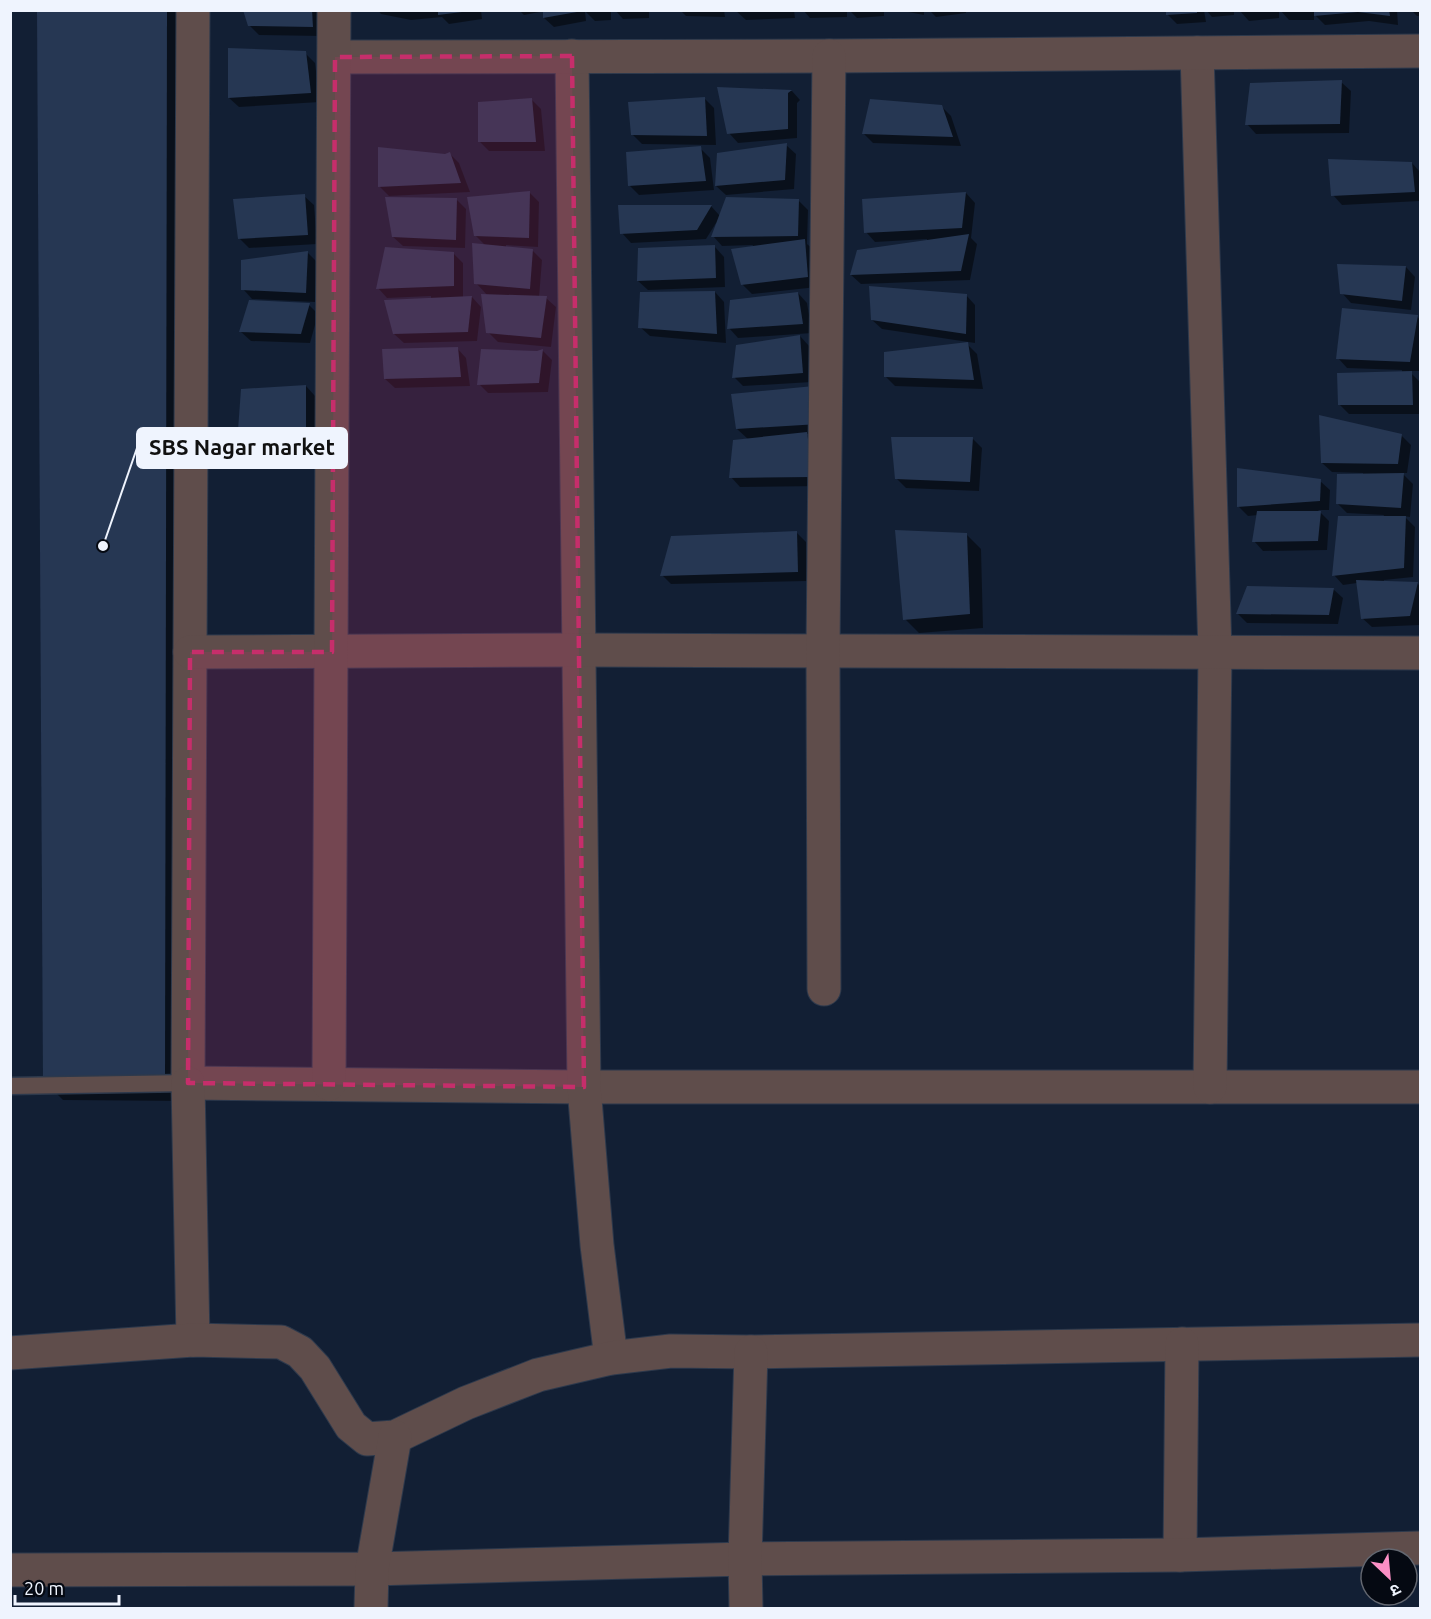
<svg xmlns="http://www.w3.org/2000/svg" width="1431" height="1619" font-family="Ubuntu,'Noto Sans Devanagari',sans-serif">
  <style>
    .shadow { fill: #0007 }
    .building { fill: #263753 }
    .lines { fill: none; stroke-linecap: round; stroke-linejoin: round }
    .lane-casing { stroke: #2d394c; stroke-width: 19 }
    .street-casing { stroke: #2d394c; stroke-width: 35 }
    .lane { stroke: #5f4d4b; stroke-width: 16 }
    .street { stroke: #5f4d4b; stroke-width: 33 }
    .marked { fill: #c62e6b; fill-opacity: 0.2; stroke: #c62e6b; stroke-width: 4.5; stroke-dasharray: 12 8; stroke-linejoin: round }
    .leader { fill: none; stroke: #eff4fe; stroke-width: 2 }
    .callout-dot { fill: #eff4fe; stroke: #050912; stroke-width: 2 }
    .callout { fill: #eff4fe; stroke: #eff4fe; stroke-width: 2 }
    .callout-label { font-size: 22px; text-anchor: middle; font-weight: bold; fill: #111 }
  </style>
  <rect width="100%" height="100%" fill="#121f34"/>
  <g class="shadow">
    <polygon points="38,10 186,10 184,1101 63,1100 44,1081"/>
    <polygon points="245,10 321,10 321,36 259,35 249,25"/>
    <polygon points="378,10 481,10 482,19 449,24 442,17 411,20 381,14"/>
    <polygon points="519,10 611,10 611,20 595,21 585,11 586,21 554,27 544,18 545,11 524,15"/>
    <polygon points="615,10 649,10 649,18 623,19"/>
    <polygon points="680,10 724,10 725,17 686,16"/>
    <polygon points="794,10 795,18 746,20 736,11"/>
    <polygon points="803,10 847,10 847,17 810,18"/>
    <polygon points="849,10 884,10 884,16 857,18"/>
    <polygon points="898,10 924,10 924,15"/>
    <polygon points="929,10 966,10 966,13 936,17"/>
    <polygon points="1168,10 1204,10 1206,22 1177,24 1168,15"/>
    <polygon points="1206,10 1234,10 1234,15 1212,17"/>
    <polygon points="1239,10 1279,10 1279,18 1249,21"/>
    <polygon points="1280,10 1397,10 1398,25 1369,21 1325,25 1314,14 1314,20 1289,20"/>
    <polygon points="1411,10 1420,10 1420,16 1417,16"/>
    <polygon points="305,53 315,63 320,102 239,107 229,98"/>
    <polygon points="1341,82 1351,91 1349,133 1256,134 1247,124"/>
    <polygon points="719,89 792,91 800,100 797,103 797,138 738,143 729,133"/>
    <polygon points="704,98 714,108 716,145 642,144 633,135"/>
    <polygon points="531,99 541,109 545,151 489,151 479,141"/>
    <polygon points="941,106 951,116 961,146 873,143 863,133"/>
    <polygon points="786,145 796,154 794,189 726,195 716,186"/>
    <polygon points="700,148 710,158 714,190 639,195 630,186"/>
    <polygon points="449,153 459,163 470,192 389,196 379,186"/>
    <polygon points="1412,163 1420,172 1420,201 1342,205 1333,195"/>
    <polygon points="529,192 539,202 538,247 506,245 506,248 533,251 542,260 539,298 546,298 556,307 551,347 498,342 488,332 488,296 476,283 486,246 475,235"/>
    <polygon points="966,193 975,203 971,238 977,244 970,280 861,284 851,275 927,241 927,239 875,242 866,232"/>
    <polygon points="304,196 314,205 317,244 249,248 239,238"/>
    <polygon points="456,199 466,209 465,248 403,246 393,237"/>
    <polygon points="798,200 808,210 807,244 814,250 817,287 752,294 742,284 753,245 722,246 713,236 717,224 716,223 706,239 631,243 622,233 620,206 711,206 720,216"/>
    <polygon points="715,247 724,257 725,287 648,290 638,281"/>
    <polygon points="308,253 317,262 315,302 252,299 243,289"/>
    <polygon points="454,254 463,263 463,298 472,297 481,307 477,341 404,343 394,334 431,299 431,296 387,298 378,288"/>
    <polygon points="1406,267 1415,277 1411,310 1351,303 1342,293"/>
    <polygon points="715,292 724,302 726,343 650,336 640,327"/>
    <polygon points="798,293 807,303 812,333 738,338 729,328"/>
    <polygon points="966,295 975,305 975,343 882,329 872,320"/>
    <polygon points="309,305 318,314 310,343 251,341 241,332"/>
    <polygon points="1417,316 1420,320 1420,360 1419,371 1409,371 1420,382 1420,414 1349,414 1339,404 1402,373 1402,370 1347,368 1338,358"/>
    <polygon points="800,336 809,346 812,382 743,386 734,377"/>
    <polygon points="967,344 977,354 983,389 895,386 886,377"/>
    <polygon points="457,348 466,358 470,386 395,388 385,379"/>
    <polygon points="543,351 552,360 548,392 488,393 479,384"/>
    <polygon points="306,386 315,396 315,439 249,439 239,429"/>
    <polygon points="813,388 827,433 806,434 816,444 822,486 740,487 731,477 749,440 737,429"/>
    <polygon points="1401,435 1411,445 1407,473 1402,473 1413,484 1410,517 1404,516 1415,527 1413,577 1384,580 1384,582 1417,583 1420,586 1420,625 1372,627 1362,618 1357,583 1343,585 1334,575 1383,518 1384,515 1347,513 1338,504 1363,475 1363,473 1332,472 1322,463"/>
    <polygon points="973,439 982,448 979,491 906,488 896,478"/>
    <polygon points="1320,481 1330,490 1329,510 1318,510 1329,521 1327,550 1263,551 1254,541 1258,515 1248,516 1238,506"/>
    <polygon points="797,533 806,542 807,581 671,584 662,575"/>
    <polygon points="966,534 981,549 983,628 919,633 905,619"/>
    <polygon points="1333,589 1343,598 1338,624 1247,623 1238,614"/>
  </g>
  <g class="building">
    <polygon points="37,10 167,10 165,1083 43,1082"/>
    <polygon points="243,10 312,10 313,27 248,26"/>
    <polygon points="438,10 462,10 462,12 438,15"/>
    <polygon points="543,10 577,10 577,12 543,18"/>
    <polygon points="1166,10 1197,10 1197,13 1166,15"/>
    <polygon points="1314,10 1358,10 1358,12 1314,16"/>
    <polygon points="1358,10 1389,10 1390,16 1358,12"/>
    <polygon points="228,48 306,51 311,93 228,98"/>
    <polygon points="1342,80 1340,124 1245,125 1250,83"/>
    <polygon points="717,87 792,90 788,93 788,129 727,134"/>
    <polygon points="705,97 707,136 631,135 628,102"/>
    <polygon points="532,98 536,142 478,142 478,102"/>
    <polygon points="870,99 942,105 953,137 862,134"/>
    <polygon points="787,143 785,180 715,186 717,153"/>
    <polygon points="701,146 706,181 628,186 626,152"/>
    <polygon points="378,147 445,154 450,152 461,183 378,187"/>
    <polygon points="1328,159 1412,162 1415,192 1331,196"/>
    <polygon points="530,191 529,238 474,236 467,197"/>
    <polygon points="966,192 962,228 864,233 862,199"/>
    <polygon points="305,194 308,235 238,239 233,199"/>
    <polygon points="385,197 457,198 456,240 392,237"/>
    <polygon points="726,197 799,199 798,236 711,237"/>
    <polygon points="618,205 712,205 697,230 620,234"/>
    <polygon points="969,234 961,271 850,275 857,250"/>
    <polygon points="805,239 808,277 741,285 731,249"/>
    <polygon points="472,243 533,249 530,289 474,284"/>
    <polygon points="715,245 716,278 637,281 638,248"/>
    <polygon points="385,247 454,252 454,286 376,289"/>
    <polygon points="308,251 306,293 241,290 241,260"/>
    <polygon points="1337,264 1406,266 1402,301 1340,294"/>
    <polygon points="869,286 967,294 966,334 871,320"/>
    <polygon points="715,291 717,334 638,328 640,292"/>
    <polygon points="798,292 803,324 727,329 730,300"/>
    <polygon points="481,294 547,296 541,338 486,333"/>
    <polygon points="472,296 468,332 393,334 384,300"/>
    <polygon points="249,300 310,303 301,334 239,332"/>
    <polygon points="1342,308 1418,315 1410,362 1336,359"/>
    <polygon points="800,335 803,373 732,378 736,345"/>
    <polygon points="968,342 974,380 884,377 884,352"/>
    <polygon points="458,347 461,377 384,379 382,349"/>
    <polygon points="481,349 537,351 543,349 539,383 477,385"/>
    <polygon points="1412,371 1413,405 1338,405 1337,373"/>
    <polygon points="306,385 306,430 238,430 241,389"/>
    <polygon points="814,386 819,424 736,429 731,394"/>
    <polygon points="1319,415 1402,434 1398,464 1321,463"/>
    <polygon points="807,432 813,477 729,478 733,440"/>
    <polygon points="891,437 973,437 970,482 895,479"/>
    <polygon points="1237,468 1321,479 1320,501 1237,507"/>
    <polygon points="1404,473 1401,508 1336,504 1337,474"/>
    <polygon points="1257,511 1321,511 1318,541 1252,542"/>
    <polygon points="1338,516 1406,516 1404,568 1332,576"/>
    <polygon points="895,530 967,533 970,614 903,620"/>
    <polygon points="797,531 798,572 660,576 671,536"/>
    <polygon points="1356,580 1418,582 1410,616 1361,619"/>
    <polygon points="1247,586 1334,588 1329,615 1236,614"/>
  </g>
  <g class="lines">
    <g class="lane-casing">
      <polyline id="lane" points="10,1086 188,1083"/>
    </g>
    <g class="street-casing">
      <g id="street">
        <polyline points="193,10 188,1083 584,1087 1420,1087"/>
        <polyline points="1197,53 1215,652 1210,1087"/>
        <polyline points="572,56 584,1087 597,1245 611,1358"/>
        <polyline points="335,57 829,56 1420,51"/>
        <polyline points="190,652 578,650 1420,653"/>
        <polyline points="824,989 823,650 829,56"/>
        <polyline points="188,1083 193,1340"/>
        <polyline points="329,1084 334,10"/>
        <polyline points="10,1353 193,1340 281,1342 300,1352 315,1368 351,1426 367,1439 395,1437 466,1403 538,1375 611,1358 671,1351 751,1352 1420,1340"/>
        <polyline points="1180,1555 1182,1344"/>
        <polyline points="10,1570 372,1569 745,1559 1180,1555 1420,1548"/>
        <polyline points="371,1608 372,1569 395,1437"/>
        <polyline points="746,1608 745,1559 751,1352"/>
      </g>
    </g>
    <use href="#lane" class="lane"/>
    <use href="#street" class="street"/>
  </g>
  <path class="marked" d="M572,56l12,1031 -396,-4 2,-431h142l3,-595z"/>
  <path class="leader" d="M103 546L137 448"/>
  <circle class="callout-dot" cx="103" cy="546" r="6"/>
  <rect class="callout" x="137" y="428" width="210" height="40" rx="6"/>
  <g class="callout-label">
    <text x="242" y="455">SBS Nagar market</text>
  </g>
  <rect width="1431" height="1619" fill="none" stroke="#eff4fe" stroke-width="24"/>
  <g transform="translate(1389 1577) rotate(154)"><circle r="28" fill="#050912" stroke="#636770" stroke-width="1.5"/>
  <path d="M0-4.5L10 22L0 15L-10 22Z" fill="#fb8fc5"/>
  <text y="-9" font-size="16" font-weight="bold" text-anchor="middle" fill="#eff4fe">उ</text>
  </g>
  <path d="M15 1595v9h104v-9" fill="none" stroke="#eff4fe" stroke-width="3"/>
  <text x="24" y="1595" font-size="18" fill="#eff4fe" stroke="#050912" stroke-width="4.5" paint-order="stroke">20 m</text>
</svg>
